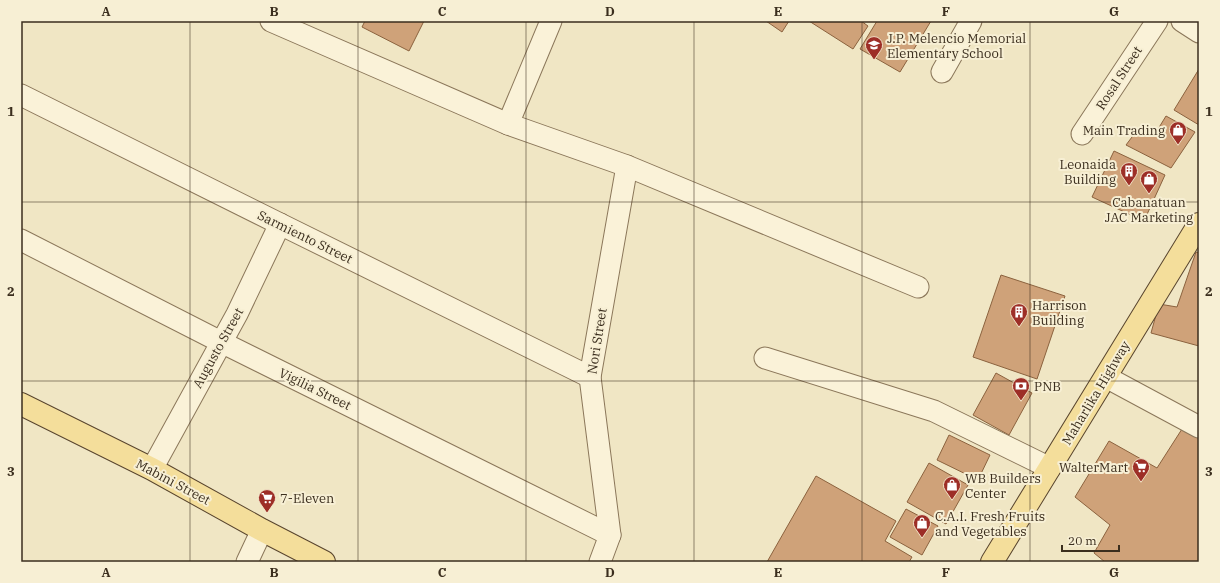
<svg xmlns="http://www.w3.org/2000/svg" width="1220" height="583" font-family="'IBM Plex Serif',serif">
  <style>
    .building { fill: #cfa279; stroke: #8b623e }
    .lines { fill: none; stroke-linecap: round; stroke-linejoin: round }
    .minor-casing { stroke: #8b775a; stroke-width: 23 }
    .major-casing { stroke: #59452e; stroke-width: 24 }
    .minor { stroke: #faf2d8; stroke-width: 21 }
    .major { stroke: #f4de9b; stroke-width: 22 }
    .grid { fill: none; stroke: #3b2e1e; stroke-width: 1; stroke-opacity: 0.55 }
    .labels { text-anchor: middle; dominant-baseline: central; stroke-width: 4; stroke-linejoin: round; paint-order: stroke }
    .poi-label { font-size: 13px; fill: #3b2e1e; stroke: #f7efd4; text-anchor: start }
    .street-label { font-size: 13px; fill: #3b2e1e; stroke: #f7efd4 }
    .neatline { fill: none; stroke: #3b2e1e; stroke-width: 1.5 }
    .grid-label { font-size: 13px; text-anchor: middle; font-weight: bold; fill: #3b2e1e }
  </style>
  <rect width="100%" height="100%" fill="#f0e6c4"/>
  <g class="building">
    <polygon points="365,21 424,21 409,51 362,27"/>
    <polygon points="766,21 789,21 782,32"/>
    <polygon points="809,21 861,21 868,26 853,49"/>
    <polygon points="877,21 931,21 900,72 860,49"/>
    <polygon points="1199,69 1199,125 1174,110"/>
    <polygon points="1166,116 1195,132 1171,168 1126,145 1138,129 1155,134"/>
    <polygon points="1114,151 1165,175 1144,221 1092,197"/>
    <polygon points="1196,252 1199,253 1199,346 1151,333 1159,304 1177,307"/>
    <polygon points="1001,275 1065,296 1037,379 973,357"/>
    <polygon points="996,373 1032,393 1009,435 973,415"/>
    <polygon points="1182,429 1199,437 1199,562 1105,562 1094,553 1110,525 1075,497 1109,441 1157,468"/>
    <polygon points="949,435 990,455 978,480 937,460"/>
    <polygon points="929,463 968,485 946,524 907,502"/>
    <polygon points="816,476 896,521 885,541 912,557 909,562 767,562"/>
    <polygon points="906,509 938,526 922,555 890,537"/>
  </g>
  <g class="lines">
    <g class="minor-casing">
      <g id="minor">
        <polyline points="271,21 508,124 627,166 918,287"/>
        <polyline points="1182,21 1199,32"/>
        <polyline points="942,72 971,21"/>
        <polyline points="21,95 280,224 590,377"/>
        <polyline points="508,124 551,21"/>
        <polyline points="1082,134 1157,21"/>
        <polyline points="21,240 221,342 610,535"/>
        <polyline points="765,358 934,411 1050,468"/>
        <polyline points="1106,377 1199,427"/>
        <polyline points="152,469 237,314 280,224"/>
        <polyline points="247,562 262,530"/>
        <polyline points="600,562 610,535 590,377 627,166"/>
      </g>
    </g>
    <g class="major-casing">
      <g id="major">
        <polyline points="21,404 152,469 262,530 324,562"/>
        <polyline points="992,562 1199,224"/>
      </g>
    </g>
    <use href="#minor" class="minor"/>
    <use href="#major" class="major"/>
  </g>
  <path class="grid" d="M190,21v541M358,21v541M526,21v541M694,21v541M862,21v541M1030,21v541M21,202h1178M21,381h1178"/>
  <defs>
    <g id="school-pin" transform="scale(0.9)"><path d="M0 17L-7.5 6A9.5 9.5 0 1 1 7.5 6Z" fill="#9d2e27" stroke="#f7efd4"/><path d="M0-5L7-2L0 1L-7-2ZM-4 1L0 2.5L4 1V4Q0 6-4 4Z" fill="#fff"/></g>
    <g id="shop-pin" transform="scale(0.9)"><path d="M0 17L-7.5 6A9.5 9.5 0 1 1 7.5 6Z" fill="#9d2e27" stroke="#f7efd4"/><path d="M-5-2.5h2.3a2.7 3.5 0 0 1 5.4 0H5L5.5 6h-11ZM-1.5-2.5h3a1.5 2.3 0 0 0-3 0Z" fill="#fff"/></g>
    <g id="building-pin" transform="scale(0.9)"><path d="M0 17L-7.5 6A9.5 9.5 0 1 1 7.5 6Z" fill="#9d2e27" stroke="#f7efd4"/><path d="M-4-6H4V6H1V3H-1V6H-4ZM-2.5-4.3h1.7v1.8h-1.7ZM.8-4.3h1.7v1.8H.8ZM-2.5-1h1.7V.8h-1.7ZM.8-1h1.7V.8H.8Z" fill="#fff"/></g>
    <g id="bank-pin" transform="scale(0.9)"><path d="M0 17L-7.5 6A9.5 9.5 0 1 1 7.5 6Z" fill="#9d2e27" stroke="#f7efd4"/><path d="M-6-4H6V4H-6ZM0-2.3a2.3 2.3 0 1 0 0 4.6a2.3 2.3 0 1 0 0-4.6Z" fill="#fff"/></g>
    <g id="supermarket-pin" transform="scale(0.9)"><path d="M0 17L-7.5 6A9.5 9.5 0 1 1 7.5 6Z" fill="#9d2e27" stroke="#f7efd4"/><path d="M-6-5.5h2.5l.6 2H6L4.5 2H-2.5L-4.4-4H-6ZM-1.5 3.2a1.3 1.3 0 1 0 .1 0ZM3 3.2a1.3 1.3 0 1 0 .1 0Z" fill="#fff"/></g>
  </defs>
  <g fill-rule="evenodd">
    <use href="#school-pin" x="874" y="45"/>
    <use href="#shop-pin" x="1178" y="130"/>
    <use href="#building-pin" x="1129" y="171"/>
    <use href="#shop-pin" x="1149" y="179"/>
    <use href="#building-pin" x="1019" y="312"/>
    <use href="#bank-pin" x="1021" y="386"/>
    <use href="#supermarket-pin" x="1141" y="467"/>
    <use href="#shop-pin" x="952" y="485"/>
    <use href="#supermarket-pin" x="267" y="498"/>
    <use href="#shop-pin" x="922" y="523"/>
  </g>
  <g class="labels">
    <g class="poi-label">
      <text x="887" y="38">J.P. Melencio Memorial<tspan x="887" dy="15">Elementary School</tspan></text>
      <text x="1165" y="130" text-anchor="end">Main Trading</text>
      <text x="1116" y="164" text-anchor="end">Leonaida<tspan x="1116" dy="15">Building</tspan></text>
      <text x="1149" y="202" text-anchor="middle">Cabanatuan<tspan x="1149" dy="15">JAC Marketing</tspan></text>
      <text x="1032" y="305">Harrison<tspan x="1032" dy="15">Building</tspan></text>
      <text x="1034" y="386">PNB</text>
      <text x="1128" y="467" text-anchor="end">WalterMart</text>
      <text x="965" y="478">WB Builders<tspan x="965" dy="15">Center</tspan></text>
      <text x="280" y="498">7-Eleven</text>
      <text x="935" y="516">C.A.I. Fresh Fruits<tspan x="935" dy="15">and Vegetables</tspan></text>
    </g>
    <g class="street-label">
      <text transform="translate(1119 78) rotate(-57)">Rosal Street</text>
      <text transform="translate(305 237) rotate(26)">Sarmiento Street</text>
      <text transform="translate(597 341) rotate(-81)">Nori Street</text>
      <text transform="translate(218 348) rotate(-61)">Augusto Street</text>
      <text transform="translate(315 389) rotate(26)">Vigilia Street</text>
      <text transform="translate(1096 393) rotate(-59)">Maharlika Highway</text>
      <text transform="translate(173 482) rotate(28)">Mabini Street</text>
    </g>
  </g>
  <rect width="1220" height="583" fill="none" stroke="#f7efd4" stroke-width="44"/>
  <path d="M1062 545v6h57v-6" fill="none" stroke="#3b2e1e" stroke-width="2"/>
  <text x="1068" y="545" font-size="12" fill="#3b2e1e" stroke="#f7efd4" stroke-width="3" paint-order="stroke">20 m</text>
  <rect x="22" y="22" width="1176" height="539" class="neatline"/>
  <g class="grid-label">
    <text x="106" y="16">A</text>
    <text x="274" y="16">B</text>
    <text x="442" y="16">C</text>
    <text x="610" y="16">D</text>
    <text x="778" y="16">E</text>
    <text x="946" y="16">F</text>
    <text x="1114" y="16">G</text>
    <text x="11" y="116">1</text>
    <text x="1209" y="116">1</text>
    <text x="11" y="296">2</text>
    <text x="1209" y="296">2</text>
    <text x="11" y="476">3</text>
    <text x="1209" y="476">3</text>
    <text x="106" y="577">A</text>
    <text x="274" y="577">B</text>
    <text x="442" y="577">C</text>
    <text x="610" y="577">D</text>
    <text x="778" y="577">E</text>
    <text x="946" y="577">F</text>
    <text x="1114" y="577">G</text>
  </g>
</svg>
